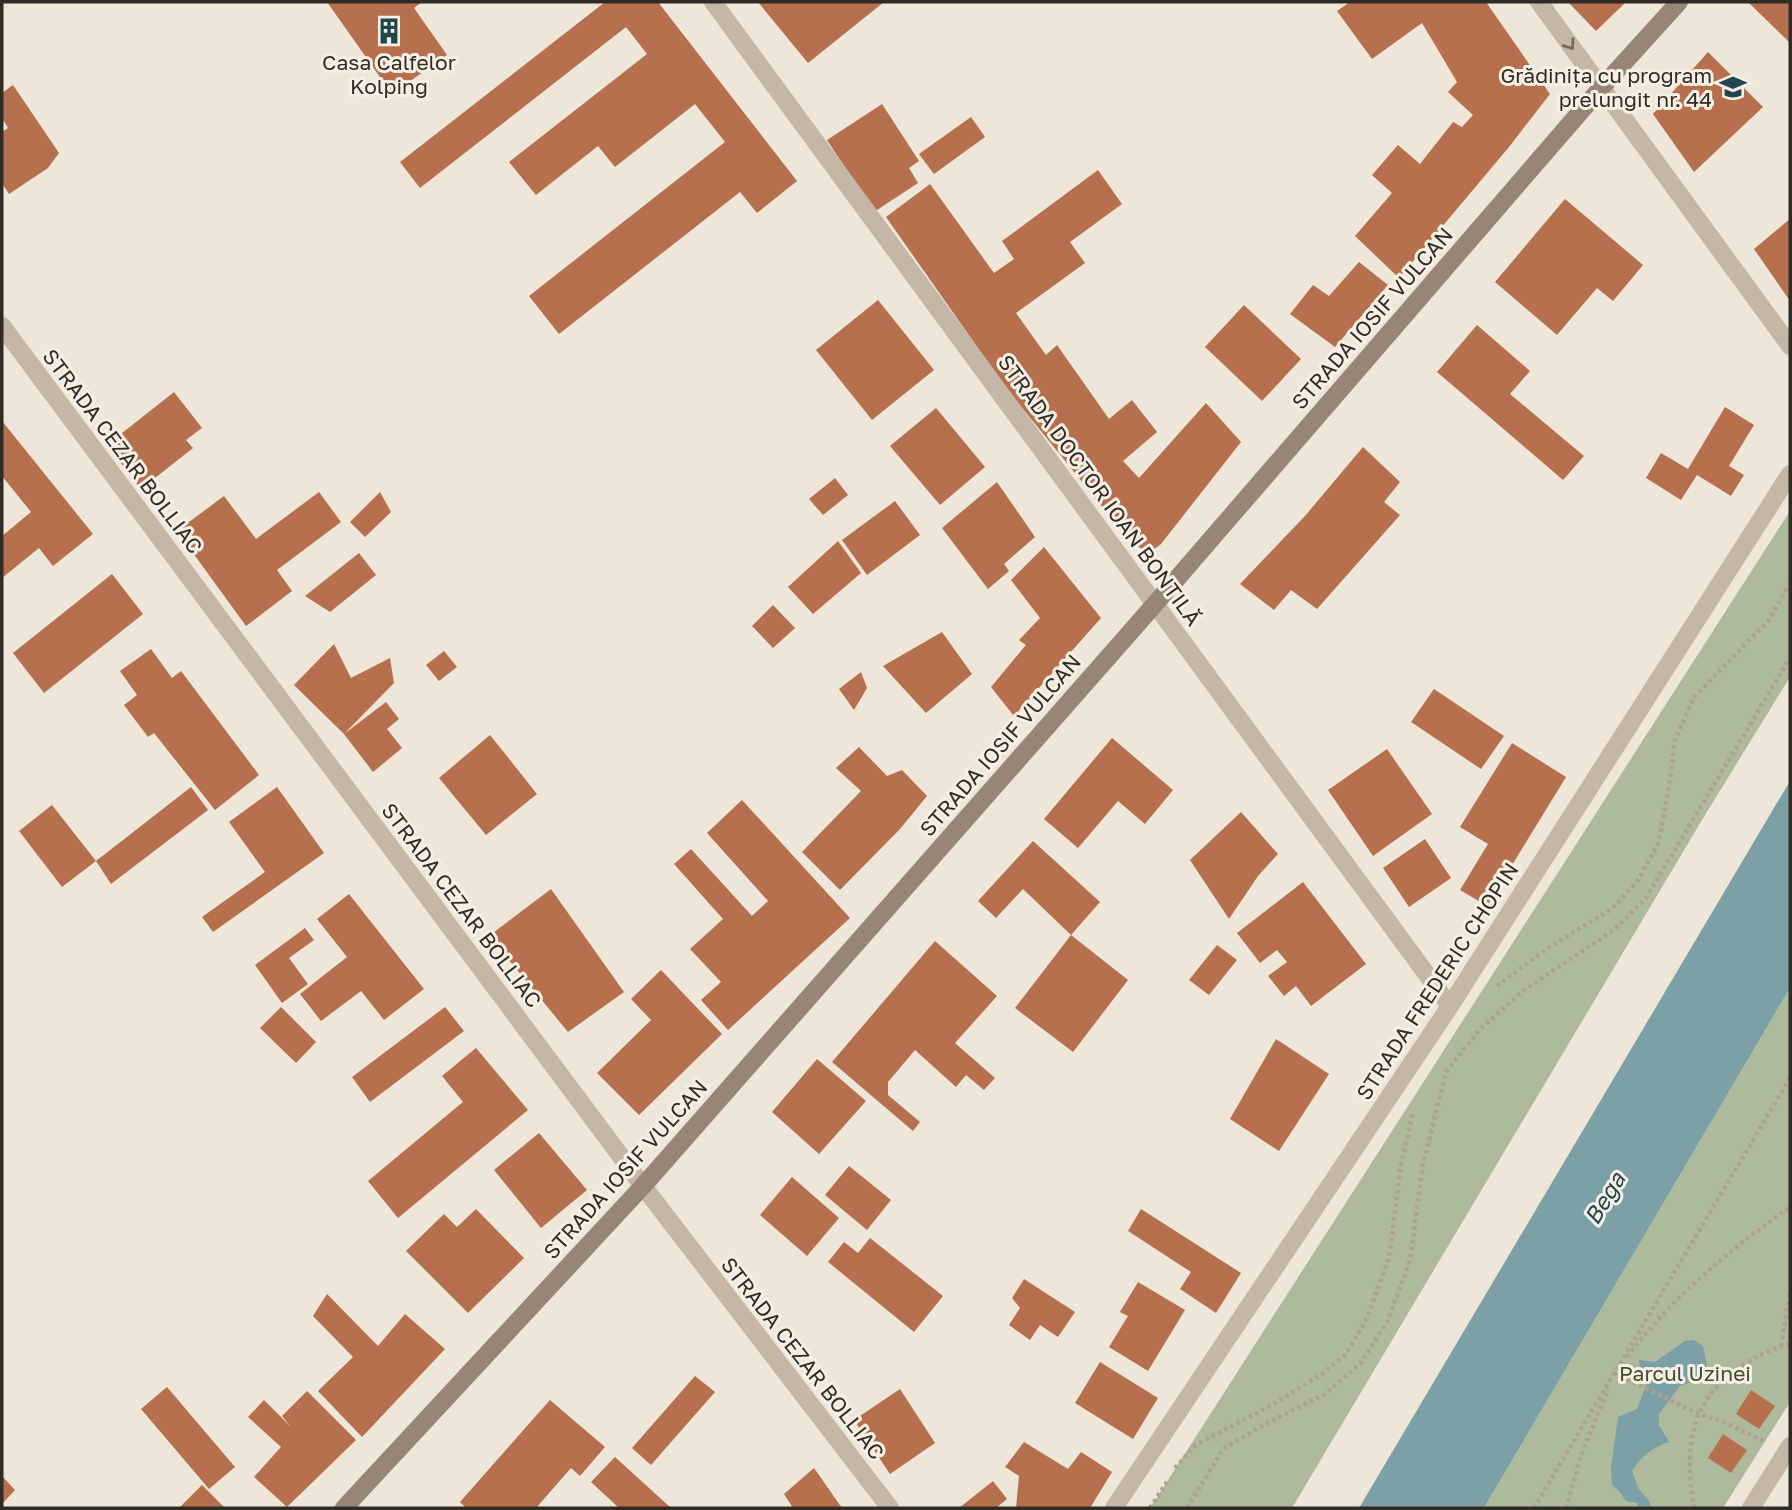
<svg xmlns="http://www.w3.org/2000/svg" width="1792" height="1510" font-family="'Golos Text',sans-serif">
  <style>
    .green { fill: #adba9b }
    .water { fill: #7ba1a7 }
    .building { fill: #b7704d }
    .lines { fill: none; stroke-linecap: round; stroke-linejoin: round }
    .path { stroke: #afa191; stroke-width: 4.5; stroke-dasharray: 3.5 3.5; stroke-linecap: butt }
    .street { stroke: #c4b7a6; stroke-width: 18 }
    .secondary { stroke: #978678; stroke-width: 18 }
    .oneway { stroke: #736a60 }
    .labels { text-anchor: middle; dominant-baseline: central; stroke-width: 6; stroke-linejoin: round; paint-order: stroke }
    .poi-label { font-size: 21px; fill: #312b26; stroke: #f6efe4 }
    .street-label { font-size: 21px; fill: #312b26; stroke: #f6efe4 }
    .park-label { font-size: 21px; fill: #3e4c2d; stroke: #f6efe4 }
    .water-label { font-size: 23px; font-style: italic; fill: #21464d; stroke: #f6efe4 }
  </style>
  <rect width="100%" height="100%" fill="#ede6d9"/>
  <g class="green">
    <polygon points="1790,511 1790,677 1705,815 1292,1508 1150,1508"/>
    <polygon points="1790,988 1790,1402 1723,1508 1484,1508"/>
  </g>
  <g class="water">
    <polygon points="1790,781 1790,988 1484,1508 1359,1508"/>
    <path d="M1694,1340l9,6 4,19 -7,14 -20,7 -21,28v11l10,17c-17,6 -28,14 -37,29l6,17 12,14v6h-11l-2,-5 -11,-2 -7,-10 -7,-6 -1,-17 7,-51 19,-8 12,-32 -9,-7 -1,-10 16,2 30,-21z"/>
  </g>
  <g class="building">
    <polygon points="327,2 422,2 414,8 447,55 392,94"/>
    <polygon points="605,2 658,2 797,181 757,213 740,192 559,334 529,296 725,142 695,104 615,167 598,146 536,195 509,162 647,54 626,27 420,188 400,162"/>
    <polygon points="758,2 884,2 808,63"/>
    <polygon points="1350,2 1486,2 1550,94 1509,147 1399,278 1355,236 1392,193 1372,175 1398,145 1420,164 1453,122 1462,127 1473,115 1448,92 1457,82 1422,23 1372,59 1337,11"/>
    <polygon points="1568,2 1626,2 1596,31"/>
    <polygon points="1748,2 1790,2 1790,43"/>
    <polygon points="1708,52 1763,107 1694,172 1653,114"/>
    <polygon points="13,85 59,153 48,168 9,194 2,183 2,132 8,128 2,118 2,93"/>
    <polygon points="882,104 919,161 909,168 918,183 874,212 827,140"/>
    <polygon points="971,117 985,137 934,174 919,154"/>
    <polygon points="1098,170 1122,204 1070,242 1085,263 1016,313 1046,355 1057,345 1109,419 1132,400 1157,432 1123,461 1139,478 1206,403 1241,442 1161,544 1153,550 1145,551 1130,541 1006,388 886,217 930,184 994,273 1014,259 1002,241"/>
    <polygon points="1565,199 1643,265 1613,301 1597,288 1557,335 1495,282"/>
    <polygon points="1790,219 1790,301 1754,249"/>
    <polygon points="1359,262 1388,285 1335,347 1290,314 1313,285 1329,296"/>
    <polygon points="878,300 934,370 872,420 816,350"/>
    <polygon points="1244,305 1301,359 1262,401 1205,347"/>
    <polygon points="1477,325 1530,371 1510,394 1584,456 1563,480 1437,372"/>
    <polygon points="174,392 202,428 186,440 193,448 141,489 107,445"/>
    <polygon points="1725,407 1754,425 1729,466 1744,475 1731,496 1697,475 1681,500 1646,478 1661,453 1688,469"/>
    <polygon points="936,408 985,467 940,505 890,446"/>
    <polygon points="2,421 93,534 53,566 39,548 2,578 2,536 31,512 2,476"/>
    <polygon points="1363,447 1400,482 1384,502 1400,515 1317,609 1291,590 1274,610 1240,584 1305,516"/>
    <polygon points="835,478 848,495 823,515 809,499"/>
    <polygon points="997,482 1035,537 1004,564 1009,571 988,589 942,528"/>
    <polygon points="319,492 341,522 277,570 292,591 246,626 177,531 224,496 256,539"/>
    <polygon points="380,492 391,512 365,537 350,522"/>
    <polygon points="895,501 920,535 867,575 842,540"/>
    <polygon points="838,541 861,573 813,614 788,587"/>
    <polygon points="1044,547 1101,618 1014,716 991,687 1026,645 1019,640 1040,618 1011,580"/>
    <polygon points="359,553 376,575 330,612 305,596"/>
    <polygon points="112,574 143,614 44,693 13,653"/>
    <polygon points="773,605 795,628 773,648 752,626"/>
    <polygon points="942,632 972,674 926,713 883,666"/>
    <polygon points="334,644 351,678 390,658 394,683 344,734 386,702 399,719 387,729 402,748 373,772 344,734 294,685"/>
    <polygon points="151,649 172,678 181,671 259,775 215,810 154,733 148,737 124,705 137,695 120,671"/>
    <polygon points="444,651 457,667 439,681 426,665"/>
    <polygon points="861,672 867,688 854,710 839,689"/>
    <polygon points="1434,689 1504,736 1481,769 1411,722"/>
    <polygon points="490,735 537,794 486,835 439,778"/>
    <polygon points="1112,738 1173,790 1145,824 1118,801 1078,848 1044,819"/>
    <polygon points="1512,743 1566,777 1487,906 1460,890 1488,844 1460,827"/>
    <polygon points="859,747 887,776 902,770 927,796 900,829 840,890 802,852 861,791 836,768"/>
    <polygon points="1387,749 1432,814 1373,856 1328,790"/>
    <polygon points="191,787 208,810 111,884 96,861"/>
    <polygon points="277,787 324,853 213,932 202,917 265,872 229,822"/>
    <polygon points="742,800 850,918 728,1030 701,1000 721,982 690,949 723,919 674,864 691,849 752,916 768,901 707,833"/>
    <polygon points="52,805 96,861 62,887 19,831"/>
    <polygon points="1241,812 1278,854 1258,876 1229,919 1190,860"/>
    <polygon points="1425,839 1451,878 1409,907 1383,868"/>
    <polygon points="1033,841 1100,902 1071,935 1023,889 996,918 978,901"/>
    <polygon points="1303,882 1366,964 1311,1006 1296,986 1284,996 1268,976 1287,962 1277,950 1260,963 1237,933"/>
    <polygon points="551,889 624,992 568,1032 489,936"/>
    <polygon points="349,894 424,989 384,1020 361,991 321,1021 300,994 347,957 317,919"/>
    <polygon points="305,928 314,940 289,958 308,984 282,1003 255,965"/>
    <polygon points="1071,935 1128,980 1073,1052 1015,1008"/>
    <polygon points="935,941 997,996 955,1043 995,1078 984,1090 966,1075 956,1087 915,1050 888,1082 888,1095 920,1122 913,1131 832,1062"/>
    <polygon points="1217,945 1237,960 1209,995 1189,980"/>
    <polygon points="661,970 722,1034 639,1115 597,1073 651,1020 631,999"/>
    <polygon points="281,1007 316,1042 296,1063 260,1028"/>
    <polygon points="445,1007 464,1031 370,1102 352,1077"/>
    <polygon points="1276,1039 1329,1074 1279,1151 1230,1119"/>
    <polygon points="476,1048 528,1110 398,1218 368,1181 463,1102 442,1076"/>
    <polygon points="817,1059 866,1101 819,1154 772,1112"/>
    <polygon points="539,1133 587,1190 541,1228 494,1170"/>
    <polygon points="849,1166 891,1200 867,1230 825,1195"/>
    <polygon points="792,1177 839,1218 807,1256 760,1215"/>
    <polygon points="476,1209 524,1258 468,1313 406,1251 444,1214 457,1227"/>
    <polygon points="1141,1209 1241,1273 1216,1313 1180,1289 1191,1272 1128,1231"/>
    <polygon points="870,1238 943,1296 914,1332 828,1262 844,1242 858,1253"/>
    <polygon points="1024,1279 1075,1312 1058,1337 1040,1325 1030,1340 1009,1325 1020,1308 1012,1298"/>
    <polygon points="1138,1282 1185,1310 1148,1371 1109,1347 1128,1316 1120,1312"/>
    <polygon points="327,1294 378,1346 405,1314 445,1349 362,1437 318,1391 353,1357 313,1316"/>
    <polygon points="1100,1362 1158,1398 1133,1439 1075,1403"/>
    <polygon points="695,1376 715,1392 651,1465 632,1448"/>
    <polygon points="167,1387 235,1467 209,1489 141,1409"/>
    <polygon points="900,1389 935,1443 890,1474 854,1420"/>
    <polygon points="1751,1390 1775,1406 1759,1429 1736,1414"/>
    <polygon points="307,1391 356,1440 287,1507 254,1477 281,1447 248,1417 264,1400 291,1427 282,1416"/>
    <polygon points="550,1400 605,1447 580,1476 571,1468 536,1508 466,1508 460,1502"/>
    <polygon points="1723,1434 1747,1450 1731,1473 1708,1458"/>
    <polygon points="1024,1442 1068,1469 1081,1452 1112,1472 1090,1508 1016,1508 1019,1476 1005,1467"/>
    <polygon points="615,1457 671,1508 619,1508 591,1482"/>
    <polygon points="814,1468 842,1508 793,1508 784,1494"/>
    <polygon points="2,1476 15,1490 2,1504"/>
    <polygon points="993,1481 1007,1499 996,1508 959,1508"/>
    <polygon points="202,1485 225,1508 179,1508"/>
  </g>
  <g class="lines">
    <g class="path">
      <polyline points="1497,986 1548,948 1613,908 1638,880 1658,844 1668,793 1675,740 1694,697 1768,621 1790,584"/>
      <polyline points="1781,1346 1790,1292"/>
      <path d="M1627,1357c46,-60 101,-106 163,-150"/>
      <polyline points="1614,1373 1699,1414 1724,1422 1763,1441"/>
      <polyline points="1175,1468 1196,1445 1268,1407 1322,1374 1346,1354 1367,1318 1389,1258 1401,1164 1413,1113"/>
      <polyline points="1150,1508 1167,1482"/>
      <polyline points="1187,1508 1223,1449 1269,1422 1325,1394 1361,1363 1387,1322 1410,1261 1423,1164 1446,1072 1480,1029 1523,991 1615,929 1646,898 1790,658"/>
      <polyline points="1534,1508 1790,1078"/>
      <polyline points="1566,1508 1582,1453 1608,1389"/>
      <path d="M1694,1508c-5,-28 -7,-64 4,-92 15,-36 56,-63 92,-72"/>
    </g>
    <g class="street">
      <polyline points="713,2 1450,1006"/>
      <polyline points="1539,2 1790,346"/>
      <polyline points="2,326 643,1186 890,1508"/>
      <polyline points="1114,1508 1450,1006 1790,474"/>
      <polyline points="1751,1508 1790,1446"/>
    </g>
    <polyline class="secondary" points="344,1508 643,1186 1155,604 1601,88 1679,2"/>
  </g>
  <defs><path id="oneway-chevron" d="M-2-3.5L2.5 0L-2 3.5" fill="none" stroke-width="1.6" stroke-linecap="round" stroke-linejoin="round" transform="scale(1.75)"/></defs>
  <use class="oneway" href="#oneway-chevron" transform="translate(1570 45) rotate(55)"/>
  <defs>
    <g id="building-bare" transform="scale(2.1)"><path d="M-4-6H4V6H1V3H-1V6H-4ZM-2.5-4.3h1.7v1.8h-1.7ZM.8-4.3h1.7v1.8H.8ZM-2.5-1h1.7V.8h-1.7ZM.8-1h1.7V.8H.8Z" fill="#21464d" stroke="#f6efe4" stroke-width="2.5" paint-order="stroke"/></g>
    <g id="school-bare" transform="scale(2.1)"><path d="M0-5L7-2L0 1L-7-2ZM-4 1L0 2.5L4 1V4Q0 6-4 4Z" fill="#21464d" stroke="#f6efe4" stroke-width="2.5" paint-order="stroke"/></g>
  </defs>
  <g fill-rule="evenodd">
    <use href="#building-bare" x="389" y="31"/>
    <use href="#school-bare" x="1733" y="87"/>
  </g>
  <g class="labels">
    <g class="poi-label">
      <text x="389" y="62">Casa Calfelor<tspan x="389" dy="24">Kolping</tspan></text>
      <text x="1712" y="75" text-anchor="end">Grădinița cu program<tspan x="1712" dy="24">prelungit nr. 44</tspan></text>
    </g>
    <g class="street-label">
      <text transform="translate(1372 318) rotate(-49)">STRADA IOSIF VULCAN</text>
      <text transform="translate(123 451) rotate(53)">STRADA CEZAR BOLLIAC</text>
      <text transform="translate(1100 490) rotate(54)">STRADA DOCTOR IOAN BONTILĂ</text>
      <text transform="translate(1000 745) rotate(-49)">STRADA IOSIF VULCAN</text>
      <text transform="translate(462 905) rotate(53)">STRADA CEZAR BOLLIAC</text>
      <text transform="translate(1437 981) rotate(-57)">STRADA FREDERIC CHOPIN</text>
      <text transform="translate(625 1169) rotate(-48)">STRADA IOSIF VULCAN</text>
      <text transform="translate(803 1358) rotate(52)">STRADA CEZAR BOLLIAC</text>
    </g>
    <g class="park-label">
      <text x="1685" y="1373">Parcul Uzinei</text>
    </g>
    <g class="water-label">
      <text transform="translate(1604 1198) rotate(-59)">Bega</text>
    </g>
  </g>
  <rect width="1792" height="1510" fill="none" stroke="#312b26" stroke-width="7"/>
</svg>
